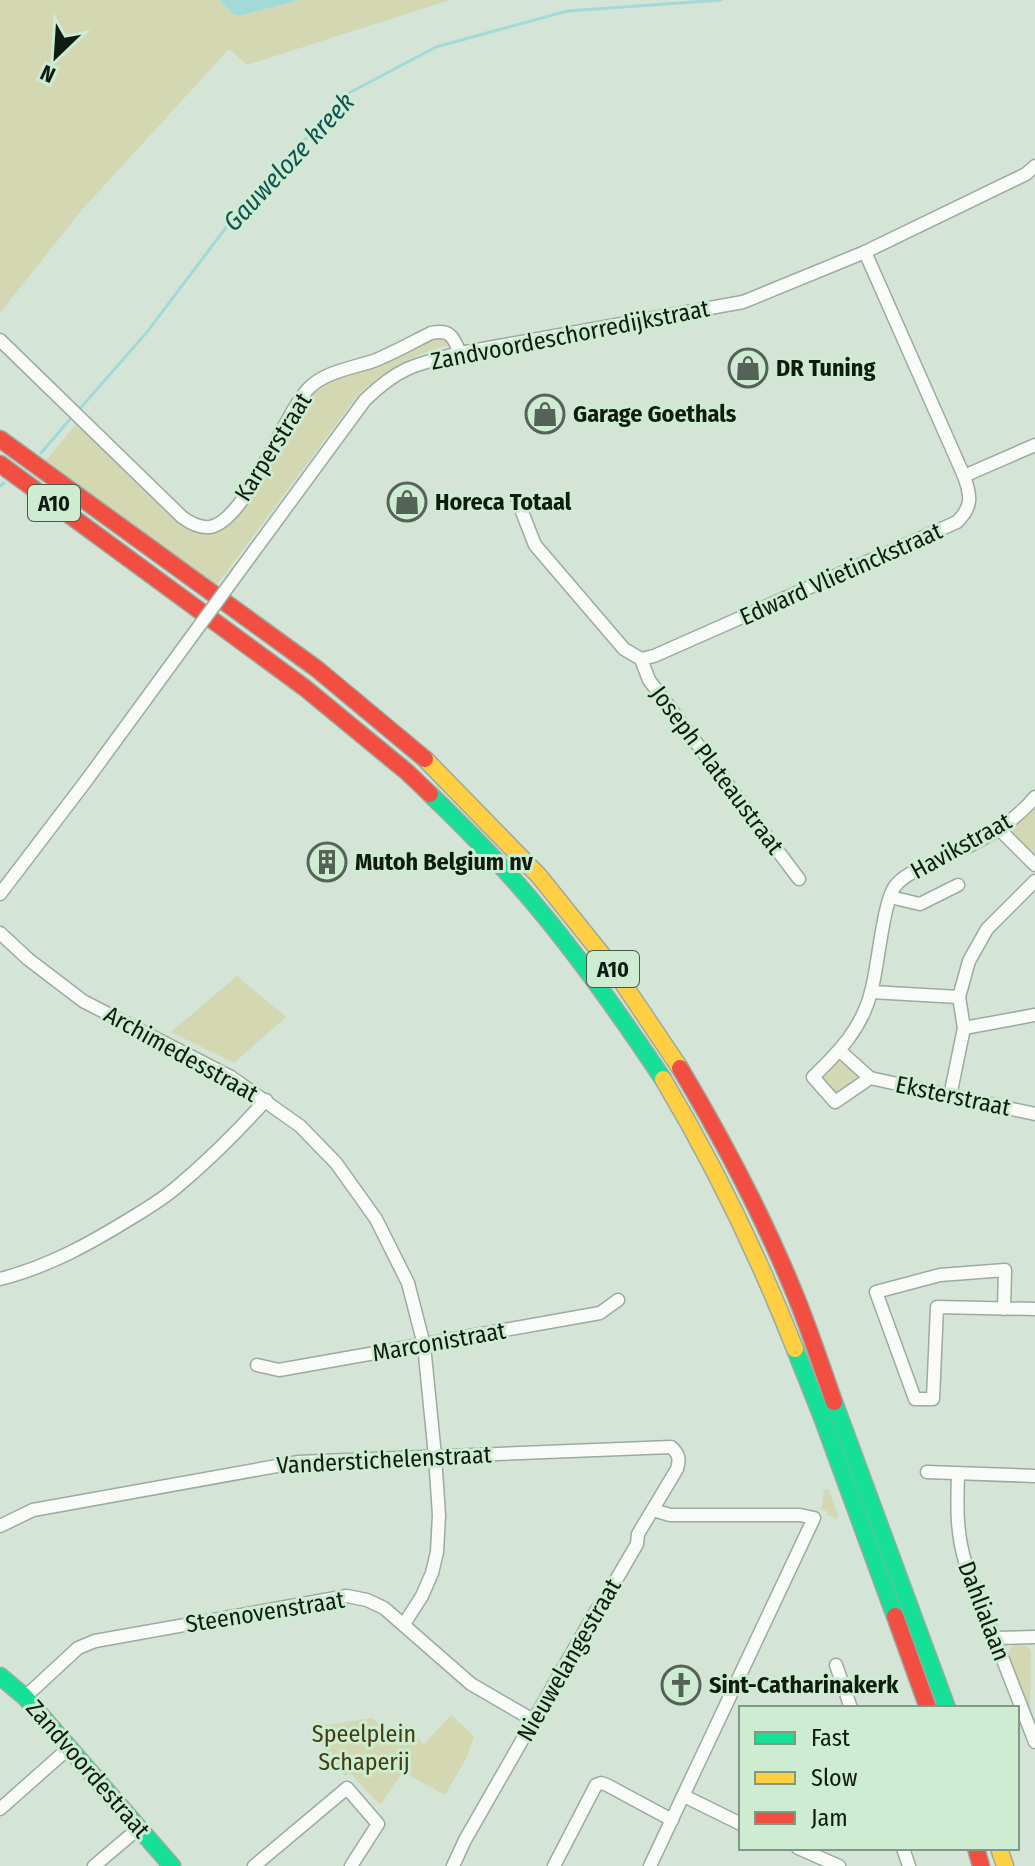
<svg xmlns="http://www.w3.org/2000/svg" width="1035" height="1866" font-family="'Fira Sans Condensed',sans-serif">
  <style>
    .green { fill: #d3d7b2 }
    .water { fill: #a2dad8 }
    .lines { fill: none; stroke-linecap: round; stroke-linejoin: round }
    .stream { stroke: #a2dad8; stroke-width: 3 }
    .street-casing { stroke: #9caa9f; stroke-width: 15 }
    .fast-casing { stroke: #9caa9f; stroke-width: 19 }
    .slow-casing { stroke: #9caa9f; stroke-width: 19 }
    .jam-casing { stroke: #9caa9f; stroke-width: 19 }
    .street { stroke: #f9fbf9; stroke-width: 12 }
    .fast { stroke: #16e098; stroke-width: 16 }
    .slow { stroke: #ffcf43; stroke-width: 16 }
    .jam { stroke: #f24e42; stroke-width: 16 }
    .street-bridge-casing { stroke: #9caa9f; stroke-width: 15; stroke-linecap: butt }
    .street-bridge { stroke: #f9fbf9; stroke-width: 12 }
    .labels { text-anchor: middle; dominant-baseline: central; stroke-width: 6; stroke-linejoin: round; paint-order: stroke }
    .shield { fill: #cdecd2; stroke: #495a4c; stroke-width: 2 }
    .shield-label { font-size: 22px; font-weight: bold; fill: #101b12 }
    .street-label { font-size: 24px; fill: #101b12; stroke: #cdecd2 }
    .poi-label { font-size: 24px; font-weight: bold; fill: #101b12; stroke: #cdecd2; text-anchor: start }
    .park-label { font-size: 24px; fill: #443e13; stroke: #cdecd2 }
    .water-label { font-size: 26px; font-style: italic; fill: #125255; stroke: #cdecd2 }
  </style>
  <rect width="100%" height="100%" fill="#d4e5d7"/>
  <g class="green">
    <polygon points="0,0 219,0 233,14 239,16 300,0 450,0 247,65 229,49 81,211 0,313"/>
    <path d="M439,336l10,3 2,6c-35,7 -68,26 -93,50l-142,191 -170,-126 32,-38 104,100 32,8 95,-136 11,-10z"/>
    <polygon points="1035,805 1035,860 1010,833 1012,826"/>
    <polygon points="237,976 286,1017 234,1063 171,1032"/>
    <polygon points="841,1059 859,1077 838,1096 821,1079"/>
    <polygon points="824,1490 829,1490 838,1516 837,1519 827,1515 827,1511 821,1510"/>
    <polygon points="1013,1644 1025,1645 1031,1651 1030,1709 1028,1709 1007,1655"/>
    <polygon points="451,1715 474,1736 467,1757 445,1795 403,1772 380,1805 350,1773 345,1776 308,1728 372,1718 404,1746 414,1735 424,1744"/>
  </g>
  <polygon class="water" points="219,0 300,0 239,16 233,14"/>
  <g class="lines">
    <g class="stream">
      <polyline points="77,412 147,332 243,205 349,93 436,47 567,11 721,0"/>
      <polyline points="41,453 72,417"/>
      <polyline points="0,486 4,483"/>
    </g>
    <g class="street-casing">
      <g id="street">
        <path d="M0,340l182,177c8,6 18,11 28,10 36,-6 73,-111 98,-138 17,-18 46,-21 68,-29 19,-8 37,-18 55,-27 20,-4 22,4 29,20"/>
        <polyline points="964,476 1035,445"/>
        <path d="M517,499l18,46 89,104 17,10 13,-3 303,-134c16,-16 14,-26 7,-46l-99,-224"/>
        <path d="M238,573l127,-173c34,-33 51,-36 95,-47l283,-51 122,-50 161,-78 9,-8"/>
        <polyline points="641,659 649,680 799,879"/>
        <polyline points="999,829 1035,865"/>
        <polyline points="0,894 86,781 189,640"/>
        <polyline points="890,897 920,904 958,885"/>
        <polyline points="0,933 28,959 83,1001 231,1077 300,1126 336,1163 376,1219 408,1283 424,1345 435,1456 439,1515 437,1552 432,1573 422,1596 404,1624"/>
        <polyline points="871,992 959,997"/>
        <polyline points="964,1028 1035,1015"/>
        <path d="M840,1051l30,27 -35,24 -22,-25c26,-25 49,-49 58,-85 7,-23 12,-93 25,-107 11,-13 32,-19 48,-27 33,-15 67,-32 91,-61"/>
        <polyline points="870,1078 1035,1114"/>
        <polyline points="950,1096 964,1028 959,997 969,961 987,929 1035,881"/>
        <path d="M0,1279c48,-12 91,-36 133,-62 15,-9 31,-19 45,-31 31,-26 60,-55 88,-86"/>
        <polyline points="1004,1309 1005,1270 940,1275 876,1292 915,1399 933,1399 937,1307 1035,1309"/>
        <polyline points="257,1365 279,1370 600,1313 618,1300"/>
        <polyline points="927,1472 1035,1476"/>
        <path d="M958,1474c-1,34 -2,58 8,91l69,177"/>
        <path d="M0,1526l33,-16 266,-48 372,-15c8,7 9,12 6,22l-39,65 -1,10 -32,55 -9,12 -131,229 -12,26"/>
        <polyline points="995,1638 1035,1637"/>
        <polyline points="836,1665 851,1708"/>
        <polyline points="25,1697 78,1648 95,1641 347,1596 367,1600 384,1608 471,1684 533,1720"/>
        <polyline points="684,1796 741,1824"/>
        <polyline points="0,1809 70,1747"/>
        <polyline points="798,1848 839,1866"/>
        <polyline points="903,1848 909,1866"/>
        <polyline points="94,1866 139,1828"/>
        <polyline points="254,1866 347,1788 378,1824 351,1866"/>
        <polyline points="554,1866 596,1785 601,1783 607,1785 672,1820"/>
        <polyline points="650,1866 814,1518 800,1515 670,1515 653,1510"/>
      </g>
    </g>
    <g class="fast-casing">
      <g id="fast">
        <path d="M430,794c31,30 61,60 90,93 52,59 99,126 143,192"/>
        <polyline points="795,1349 822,1417 895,1616"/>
        <polyline points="834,1402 947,1708"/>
        <polyline points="0,1676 25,1697 172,1866"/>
      </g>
    </g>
    <g class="slow-casing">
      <g id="slow">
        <polyline points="425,759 539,876 612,967 680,1068"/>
        <path d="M663,1079c52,87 95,176 132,270"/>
        <polyline points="999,1848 1005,1866"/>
      </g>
    </g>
    <g class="jam-casing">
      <g id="jam">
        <polyline points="0,439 317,669 425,759"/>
        <polyline points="0,464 305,688 407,772 430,794"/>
        <path d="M680,1068c43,72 82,146 114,224 15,36 27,73 40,110"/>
        <polyline points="895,1616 928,1708"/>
        <polyline points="976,1848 981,1866"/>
      </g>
    </g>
    <use href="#street" class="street"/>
    <use href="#fast" class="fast"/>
    <use href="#slow" class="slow"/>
    <use href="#jam" class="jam"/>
    <g class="street-bridge-casing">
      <polyline id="street-bridge" points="189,640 238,573"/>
    </g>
    <use href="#street-bridge" class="street-bridge"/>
  </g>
  <defs>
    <g id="shop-ring" transform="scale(2)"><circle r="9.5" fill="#cdecd2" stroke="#556257" stroke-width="1.5"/><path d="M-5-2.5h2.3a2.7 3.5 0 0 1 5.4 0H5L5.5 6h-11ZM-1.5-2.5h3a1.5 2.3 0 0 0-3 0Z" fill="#556257"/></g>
    <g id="building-ring" transform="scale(2)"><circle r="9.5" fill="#cdecd2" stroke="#556257" stroke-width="1.5"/><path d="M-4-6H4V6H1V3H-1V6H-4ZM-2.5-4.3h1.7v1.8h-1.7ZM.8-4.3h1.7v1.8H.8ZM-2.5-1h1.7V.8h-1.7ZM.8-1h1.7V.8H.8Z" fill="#556257"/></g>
    <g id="church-ring" transform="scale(2)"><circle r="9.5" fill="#cdecd2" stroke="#556257" stroke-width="1.5"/><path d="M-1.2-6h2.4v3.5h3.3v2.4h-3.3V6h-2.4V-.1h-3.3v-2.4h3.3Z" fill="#556257"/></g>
  </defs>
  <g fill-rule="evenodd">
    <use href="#shop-ring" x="748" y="368"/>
    <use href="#shop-ring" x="545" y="414"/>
    <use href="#shop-ring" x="407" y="502"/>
    <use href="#building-ring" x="327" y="862"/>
    <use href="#church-ring" x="681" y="1685"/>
  </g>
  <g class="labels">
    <g class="shield">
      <rect x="28" y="485" width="52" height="36" rx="6"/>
      <rect x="587" y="951" width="52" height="36" rx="6"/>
    </g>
    <g class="shield-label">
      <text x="54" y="503">A10</text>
      <text x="613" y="969">A10</text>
    </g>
    <g class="street-label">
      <text transform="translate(570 335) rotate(-11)">Zandvoordeschorredijkstraat</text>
      <text transform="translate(273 447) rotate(-58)">Karperstraat</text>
      <text transform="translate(841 574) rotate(-24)">Edward Vlietinckstraat</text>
      <text transform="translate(717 770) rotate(53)">Joseph Plateaustraat</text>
      <text transform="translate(961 846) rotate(-29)">Havikstraat</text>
      <text transform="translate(181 1054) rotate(29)">Archimedesstraat</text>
      <text transform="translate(953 1096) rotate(12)">Eksterstraat</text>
      <text transform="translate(439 1342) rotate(-10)">Marconistraat</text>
      <text transform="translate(384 1460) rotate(-3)">Vanderstichelenstraat</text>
      <text transform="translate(984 1611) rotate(69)">Dahlialaan</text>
      <text transform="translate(265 1612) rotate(-9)">Steenovenstraat</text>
      <text transform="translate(569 1660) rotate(-60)">Nieuwelangestraat</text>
      <text transform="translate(88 1769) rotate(49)">Zandvoordestraat</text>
    </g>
    <g class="poi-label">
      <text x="776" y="368">DR Tuning</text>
      <text x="573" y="414">Garage Goethals</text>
      <text x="435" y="502">Horeca Totaal</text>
      <text x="355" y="862">Mutoh Belgium nv</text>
      <text x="709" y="1685">Sint-Catharinakerk</text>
    </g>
    <g class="park-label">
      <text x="364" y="1734">Speelplein<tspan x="364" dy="28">Schaperij</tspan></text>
    </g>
    <g class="water-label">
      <text transform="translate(289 162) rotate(-47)">Gauweloze kreek</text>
    </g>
  </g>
  <rect x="739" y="1706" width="280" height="144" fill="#cdecd2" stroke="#819885" stroke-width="2"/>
  <rect x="755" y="1732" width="40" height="12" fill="#16e098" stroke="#819885" stroke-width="2"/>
  <text x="811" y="1746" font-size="24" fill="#101b12">Fast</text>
  <rect x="755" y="1772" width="40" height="12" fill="#ffcf43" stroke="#819885" stroke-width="2"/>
  <text x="811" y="1786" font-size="24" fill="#101b12">Slow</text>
  <rect x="755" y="1812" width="40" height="12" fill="#f24e42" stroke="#819885" stroke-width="2"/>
  <text x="811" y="1826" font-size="24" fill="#101b12">Jam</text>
  <g transform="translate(56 56) rotate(205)" stroke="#cdecd2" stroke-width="6" paint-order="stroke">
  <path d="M0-6L14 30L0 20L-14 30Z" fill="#101b12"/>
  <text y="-12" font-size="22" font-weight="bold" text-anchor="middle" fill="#101b12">N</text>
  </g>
</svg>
